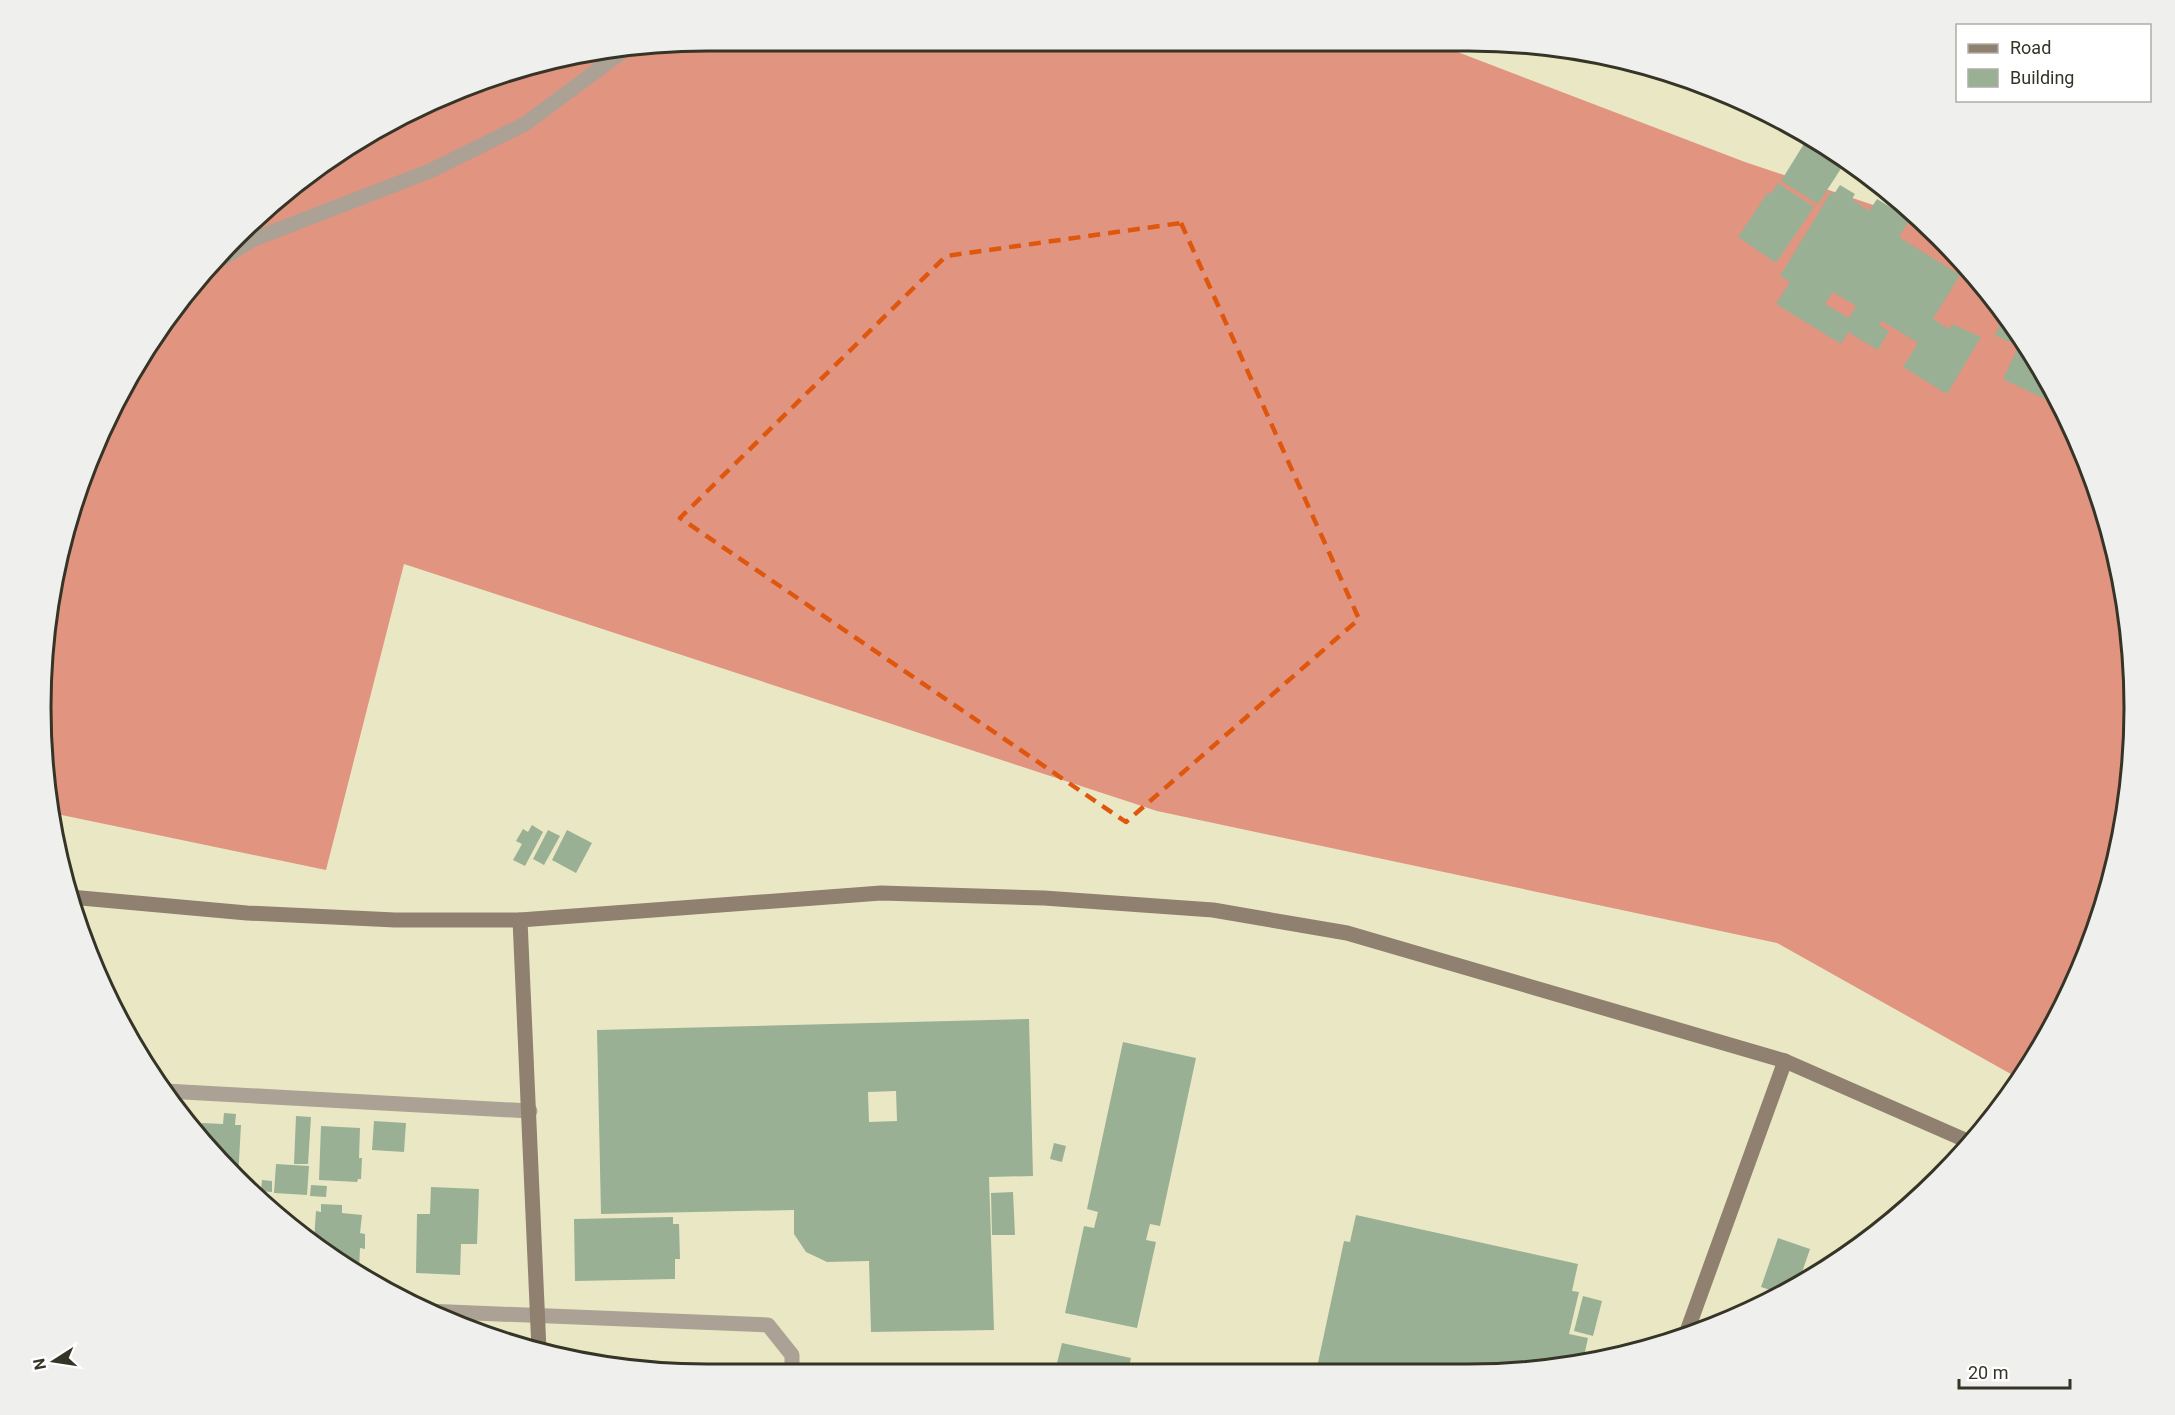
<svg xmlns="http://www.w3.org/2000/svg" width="2175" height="1415" font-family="Roboto,sans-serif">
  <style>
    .forest { fill: #e19480 }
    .building { fill: #9ab094; fill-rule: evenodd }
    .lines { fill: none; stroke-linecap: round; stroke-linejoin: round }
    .street { stroke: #aca195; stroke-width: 15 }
    .secondary { stroke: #90806f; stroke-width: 15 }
    .marked { fill: none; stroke: #df570d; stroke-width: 4.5; stroke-dasharray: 12 8; stroke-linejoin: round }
    .rim { fill: none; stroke: #353426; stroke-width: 3 }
  </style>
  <rect width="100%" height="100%" fill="#eae8c4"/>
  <polygon class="forest" points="620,46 1442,46 1745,162 1921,221 1997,302 2066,413 2112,535 2133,664 2129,795 2099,922 2045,1041 2018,1078 1777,943 1157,811 404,564 326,870 52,813 42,751 42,664 63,535 91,453 179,301 267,206 337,153 493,76"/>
  <g class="building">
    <polygon points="1807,139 1844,164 1818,204 1781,181"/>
    <polygon points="1778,183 1814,207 1776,263 1738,237 1768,192 1771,194"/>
    <path d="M1840,185l15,9 -3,5 17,12 8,-12 33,20 -11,18 61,38 -27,44 16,10 3,-5 29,13 -34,57 -44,-27 15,-24 -36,-22 -3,4 10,6 -11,19 -30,-18 -7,12 -65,-40 14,-22 -10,-6 51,-84 3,2zM1833,292l23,14 -7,12 -24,-14z"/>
    <polygon points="2002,320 2011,325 2021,340 2018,346 1995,335"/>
    <polygon points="2021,341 2037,367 2062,407 2003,379"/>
    <polygon points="532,825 543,832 525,866 513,860 522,844 516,841 523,829 528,832"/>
    <polygon points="548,830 560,836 544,865 533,859"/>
    <polygon points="567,830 592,843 576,873 552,860"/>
    <path d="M1029,1019l4,157 -44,1 5,153 -123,2 -2,-71 -42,1 -21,-10 -12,-18v-24l-193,4 -4,-184zM896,1091l1,30 -28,1 -1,-30z"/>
    <polygon points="1123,1042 1196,1058 1160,1226 1150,1224 1146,1240 1156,1242 1137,1328 1065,1313 1084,1226 1094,1228 1098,1212 1087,1209"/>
    <polygon points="224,1113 236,1114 235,1125 241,1125 238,1179 201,1140 202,1123 223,1124"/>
    <polygon points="296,1116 311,1117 308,1164 294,1164"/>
    <polygon points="374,1121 406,1123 404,1152 372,1150"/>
    <polygon points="321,1126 360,1128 359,1158 362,1158 361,1179 358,1179 357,1182 319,1180"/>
    <polygon points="1054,1143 1066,1146 1062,1162 1050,1159"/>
    <polygon points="276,1164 309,1166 307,1195 274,1193"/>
    <polygon points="262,1180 272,1181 272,1192 261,1191"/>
    <polygon points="311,1185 327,1186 326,1197 310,1196"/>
    <polygon points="431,1187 479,1189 477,1244 461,1244 460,1275 416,1273 417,1214 430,1214"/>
    <polygon points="1013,1192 1015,1235 992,1235 991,1193"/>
    <polygon points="260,1201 276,1202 275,1214 267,1209"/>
    <polygon points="321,1204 342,1205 342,1213 362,1215 360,1233 365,1234 365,1249 360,1248 359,1270 314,1240 316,1211 321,1212"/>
    <polygon points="1356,1215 1578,1264 1572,1291 1579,1292 1569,1334 1588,1338 1583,1361 1511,1373 1316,1372 1344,1241 1350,1242"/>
    <polygon points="673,1217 673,1224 679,1224 680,1259 675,1259 675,1279 575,1281 574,1219"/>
    <polygon points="1778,1238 1810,1249 1798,1284 1782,1294 1761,1287"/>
    <polygon points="1583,1296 1602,1301 1593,1336 1574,1331"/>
    <polygon points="1062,1343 1131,1358 1128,1371 1055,1371"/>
  </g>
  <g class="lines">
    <g class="street">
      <polyline points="216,262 254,239 430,171 525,124 630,46"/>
      <polyline points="165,1091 530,1111"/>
      <polyline points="426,1311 768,1325 792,1355 792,1370"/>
    </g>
    <g class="secondary">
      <polyline points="70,897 247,913 395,920 520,920 881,893 1044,898 1213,910 1347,933 1785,1061 1972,1143"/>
      <polyline points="520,920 539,1350"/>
      <polyline points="1686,1334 1785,1061"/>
    </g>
  </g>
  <path class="marked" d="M1181,223l178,396 -233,203 -446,-304 266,-262z"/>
  <path d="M0 0H2175V1415H0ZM707 51H1468A656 656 0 0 1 2124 707V708A656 656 0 0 1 1468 1364H707A656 656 0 0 1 51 708V707A656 656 0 0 1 707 51Z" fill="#efefee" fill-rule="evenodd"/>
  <path class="rim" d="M707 51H1468A656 656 0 0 1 2124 707V708A656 656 0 0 1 1468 1364H707A656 656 0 0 1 51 708V707A656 656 0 0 1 707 51Z"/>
  <rect x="1956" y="24" width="195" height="78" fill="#ffffff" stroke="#aeaea8" stroke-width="1.5"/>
  <rect x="1968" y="44" width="30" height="9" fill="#90806f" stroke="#aeaea8" stroke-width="1.5"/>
  <text x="2010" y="54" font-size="18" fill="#353426">Road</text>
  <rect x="1968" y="69" width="30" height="18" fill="#9ab094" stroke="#aeaea8" stroke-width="1.5"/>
  <text x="2010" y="84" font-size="18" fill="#353426">Building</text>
  <g transform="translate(54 1361) rotate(258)" stroke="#ffffff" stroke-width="4.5" paint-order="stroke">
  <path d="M0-4.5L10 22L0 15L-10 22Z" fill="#353426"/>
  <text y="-9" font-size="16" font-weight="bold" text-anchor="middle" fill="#353426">N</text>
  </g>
  <path d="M1959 1379v9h111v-9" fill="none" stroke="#353426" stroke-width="3"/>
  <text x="1968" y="1379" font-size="18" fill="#353426" stroke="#ffffff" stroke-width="4.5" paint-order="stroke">20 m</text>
</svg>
